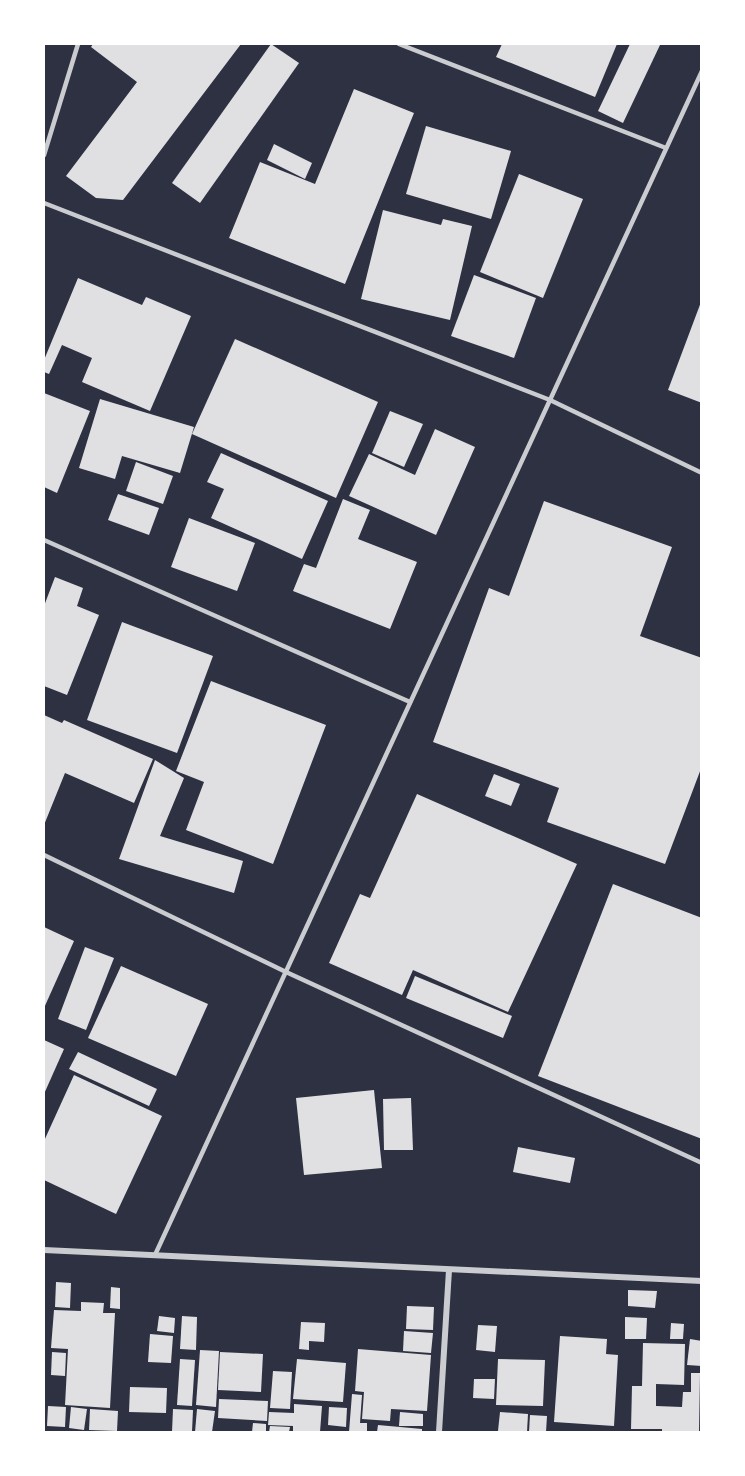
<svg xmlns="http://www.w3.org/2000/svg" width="745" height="1476" font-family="'Open Sans',sans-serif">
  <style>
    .building { fill: #e0e0e3 }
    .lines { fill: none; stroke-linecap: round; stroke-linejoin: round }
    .service { stroke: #caccd0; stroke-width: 4.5 }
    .minor { stroke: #caccd0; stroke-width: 6 }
  </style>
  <rect width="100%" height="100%" fill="#2d3142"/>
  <g class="building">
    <polygon points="93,44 241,44 123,200 96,198 66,176 137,82 91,47"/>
    <polygon points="271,44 299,63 200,203 172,183"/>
    <polygon points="502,44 617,44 595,97 496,57"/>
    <polygon points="630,44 660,45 623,123 598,111"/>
    <polygon points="354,89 414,113 345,284 229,238 260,162 315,184"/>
    <polygon points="426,126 511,151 491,219 406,194"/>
    <polygon points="274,144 312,163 305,179 267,160"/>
    <polygon points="519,174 583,199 543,298 480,272"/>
    <polygon points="383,210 441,225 443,219 472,226 450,320 361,299"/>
    <polygon points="474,275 536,298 514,358 451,336"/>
    <polygon points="78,278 142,305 146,297 191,316 150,411 82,382 92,358 62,345 49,374 44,372 44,360"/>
    <polygon points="701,302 702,302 702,403 668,390"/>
    <polygon points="235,339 378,402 336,498 192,434"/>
    <polygon points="44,393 90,411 57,493 44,487"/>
    <polygon points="100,399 194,427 180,473 122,456 115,479 79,468"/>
    <polygon points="390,411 423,424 404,467 372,453"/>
    <polygon points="435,429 475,447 436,535 349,496 369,454 415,475"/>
    <polygon points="221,453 328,501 302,559 211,518 224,489 207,482"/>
    <polygon points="136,462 173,476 163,504 126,491"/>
    <polygon points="118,494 159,508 149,535 108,520"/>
    <polygon points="343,499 370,510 358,539 417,562 390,629 293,591 304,564 316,568"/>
    <polygon points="544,501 672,547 640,636 702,658 702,766 665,864 547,822 559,788 433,742 489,588 509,596"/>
    <polygon points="189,518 255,543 237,591 171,567"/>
    <polygon points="55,577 83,588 77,606 99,615 67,695 44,686 44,606"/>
    <polygon points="122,622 213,656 177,753 87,720"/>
    <polygon points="211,681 326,725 273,864 186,830 204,782 176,771"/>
    <polygon points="44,715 62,723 64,720 153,759 134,803 65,773 44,825"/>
    <polygon points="155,760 184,778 160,836 243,861 234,893 119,859"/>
    <polygon points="494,774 520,784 511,806 485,796"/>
    <polygon points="417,794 577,864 508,1012 413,970 402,995 329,963 360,894 370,898"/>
    <polygon points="613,884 702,918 702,1139 538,1076"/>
    <polygon points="44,927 74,941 44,1008"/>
    <polygon points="85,947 114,958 86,1030 58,1019"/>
    <polygon points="121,966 208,1004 176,1076 88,1038"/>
    <polygon points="415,976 512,1016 503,1038 406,998"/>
    <polygon points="44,1040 64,1049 44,1094"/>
    <polygon points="78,1052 157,1089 149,1106 69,1069"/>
    <polygon points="74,1075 162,1116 116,1214 44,1180 44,1141"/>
    <polygon points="374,1090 382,1168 304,1175 296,1098"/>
    <polygon points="411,1098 413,1150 384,1150 383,1099"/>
    <polygon points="518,1147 575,1158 570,1183 513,1172"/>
    <polygon points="56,1282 71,1283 70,1308 55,1307"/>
    <polygon points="111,1287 120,1288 120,1309 110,1308"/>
    <polygon points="628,1290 657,1291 655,1308 628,1306"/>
    <polygon points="81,1302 104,1303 103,1313 115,1313 110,1408 65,1405 68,1349 51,1348 54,1310 81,1311"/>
    <polygon points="407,1306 434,1307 433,1330 406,1329"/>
    <polygon points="159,1316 175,1318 174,1333 157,1331"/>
    <polygon points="182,1316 197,1317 196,1350 180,1349"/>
    <polygon points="625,1317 647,1318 646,1339 625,1339"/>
    <polygon points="301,1322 325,1323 324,1342 309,1341 309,1350 299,1349"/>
    <polygon points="671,1323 684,1324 683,1339 670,1339"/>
    <polygon points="478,1325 497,1326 495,1352 476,1350"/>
    <polygon points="404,1331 433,1333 431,1353 403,1351"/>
    <polygon points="150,1334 173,1336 171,1363 148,1362"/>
    <polygon points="560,1336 607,1339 606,1354 618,1355 614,1426 554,1422"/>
    <polygon points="690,1339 702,1341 702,1366 687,1365"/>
    <polygon points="643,1343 685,1344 684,1385 656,1384 656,1406 682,1407 683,1392 691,1392 691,1373 700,1373 699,1432 662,1432 662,1429 631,1429 632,1386 642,1386"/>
    <polygon points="358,1349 431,1355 427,1411 391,1409 390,1421 362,1419 364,1392 355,1391"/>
    <polygon points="200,1350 219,1351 216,1407 196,1405"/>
    <polygon points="52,1352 66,1353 65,1376 51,1375"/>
    <polygon points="220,1352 263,1354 261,1392 218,1390"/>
    <polygon points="180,1359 195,1360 192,1406 177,1405"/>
    <polygon points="297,1359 346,1363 343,1402 293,1399"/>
    <polygon points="498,1359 545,1360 543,1406 496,1405"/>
    <polygon points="273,1371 292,1372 290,1409 270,1408"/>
    <polygon points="474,1379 495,1379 494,1399 473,1398"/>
    <polygon points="130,1387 167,1388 166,1413 129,1412"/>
    <polygon points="352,1394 362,1395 360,1423 367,1423 367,1432 349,1432"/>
    <polygon points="219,1399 268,1401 267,1421 218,1418"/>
    <polygon points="294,1404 322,1406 320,1432 293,1432 293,1426 268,1425 269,1412 294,1413"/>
    <polygon points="48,1406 66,1407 65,1427 47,1426"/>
    <polygon points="71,1407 87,1409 84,1430 69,1428"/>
    <polygon points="329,1407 347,1408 346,1427 328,1425"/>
    <polygon points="90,1409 118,1411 117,1431 89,1430"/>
    <polygon points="173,1409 193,1410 192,1432 172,1432"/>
    <polygon points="197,1409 215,1411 212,1432 195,1432"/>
    <polygon points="400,1412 423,1414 423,1426 399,1426"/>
    <polygon points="500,1412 528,1414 527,1432 498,1431"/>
    <polygon points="530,1415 547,1416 546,1432 529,1432"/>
    <polygon points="253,1423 266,1424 266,1432 252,1432"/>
    <polygon points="378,1425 422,1429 422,1432 377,1432"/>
    <polygon points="270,1426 290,1427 289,1432 269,1432"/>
  </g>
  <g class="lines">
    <g class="service">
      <polyline points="399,44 666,148"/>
      <polyline points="44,155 78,44"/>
      <polyline points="44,203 550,400 702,473"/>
      <polyline points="44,540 410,702"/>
      <polyline points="44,855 286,972 702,1163"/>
      <polyline points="155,1255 702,71"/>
    </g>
    <g class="minor">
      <polyline points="44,1250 702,1281"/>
      <polyline points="439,1432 449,1270"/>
    </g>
  </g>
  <rect width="745" height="1476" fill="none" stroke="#ffffff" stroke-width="90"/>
</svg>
